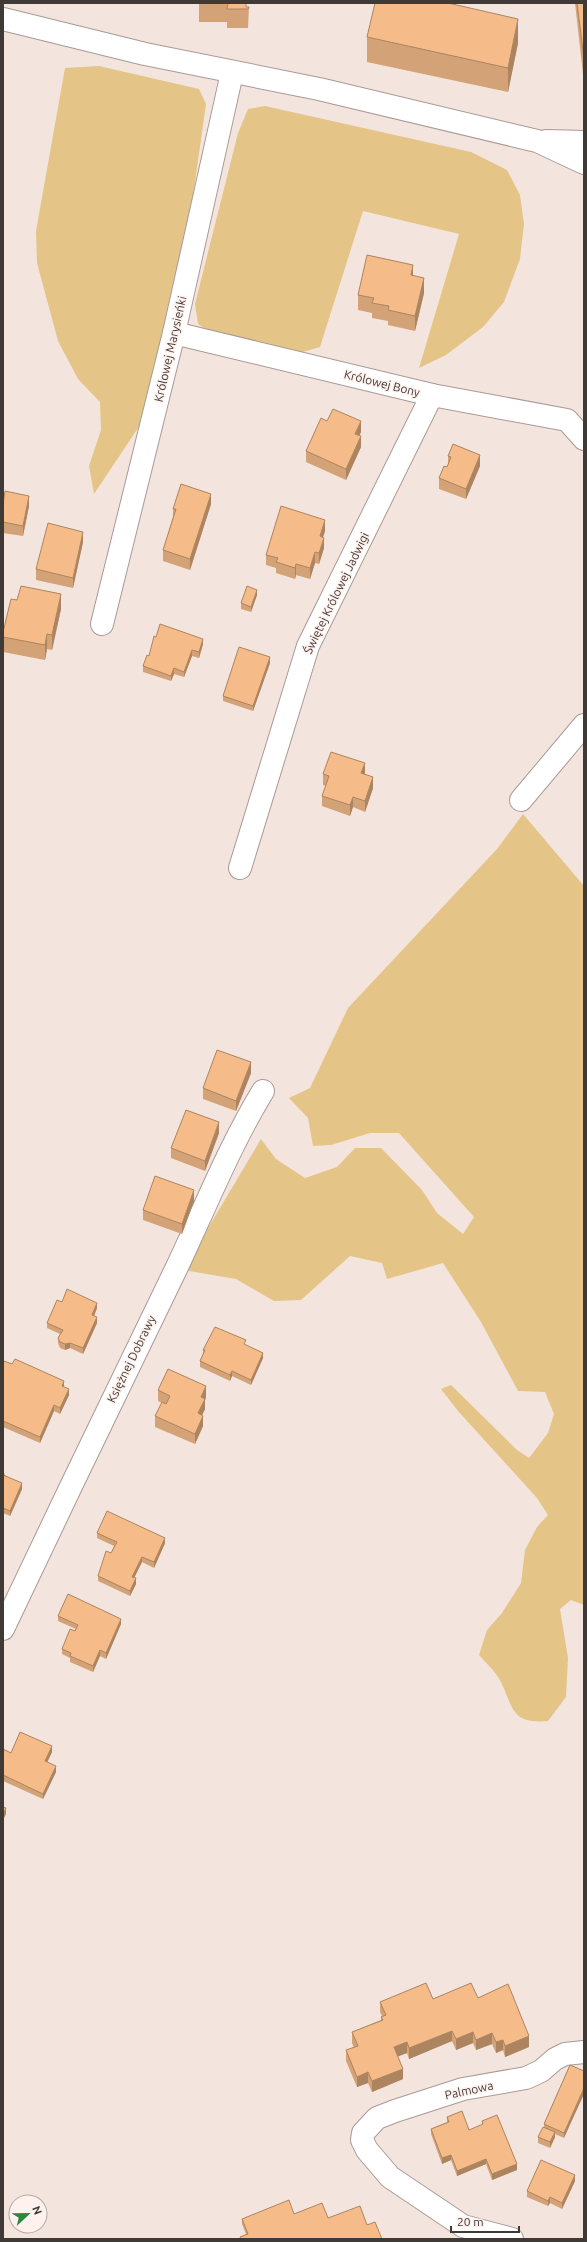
<svg xmlns="http://www.w3.org/2000/svg" width="587" height="2242" font-family="Ubuntu,sans-serif">
  <style>
    .green { fill: #e4c587 }
    .lines { fill: none; stroke-linecap: round; stroke-linejoin: round }
    .minor-casing { stroke: #a99a95; stroke-width: 24 }
    .minor { stroke: #fff; stroke-width: 22 }
    .wall { fill: #d3a276 }
    .shaded-wall { fill: #ac8460 }
    .building { fill: #f5bc89; stroke: #ac8460 }
    .labels { text-anchor: middle; dominant-baseline: central; stroke-width: 3; stroke-linejoin: round; paint-order: stroke }
    .street-label { font-size: 12px; fill: #403a37; stroke: #fff2ee }
  </style>
  <rect width="100%" height="100%" fill="#f4e4de"/>
  <g class="green">
    <polygon points="99,66 199,89 206,104 176,316 148,413 94,494 89,466 101,430 100,402 78,379 58,341 37,263 36,231 65,68"/>
    <polygon points="265,106 471,152 507,170 520,195 524,224 520,259 504,302 483,327 446,355 419,368 459,234 363,211 320,347 296,354 213,334 198,324 195,304 238,133 248,109"/>
    <path d="M523,814l61,72v719l-13,-5 -11,9 8,49 -2,39 -18,24c-36,3 -34,-11 -47,-39 -5,-10 -15,-19 -22,-27l8,-25 15,-17 19,-30 4,-33 12,-23 11,-12 -11,-17 -79,-87 -17,-22 10,-4 66,65 12,8 19,-25 6,-19 -9,-22 -27,-1 -37,-69 -38,-59 -56,16 -5,-16 -32,-7 -49,44 -27,1 -38,-22 -53,-9 78,-131 15,20 29,19 32,-11 18,-19h26l41,42 15,23 26,21 11,-17 -75,-84h-29l-39,12 -18,1 -5,-28 -19,-20 21,-10 38,-80 149,-159z"/>
  </g>
  <g class="lines">
    <g class="minor-casing">
      <g id="minor">
        <polyline points="3,19 145,54 319,89 537,141 584,163"/>
        <polyline points="546,141 584,142"/>
        <polyline points="174,333 432,395 567,420 584,439"/>
        <polyline points="102,624 174,333 232,73"/>
        <polyline points="521,800 584,725"/>
        <polyline points="240,868 308,646 432,395"/>
        <path d="M3,1629c57,-121 116,-242 174,-362 28,-59 52,-120 86,-176"/>
        <polyline points="512,2239 463,2226 390,2177 367,2150 362,2140 363,2133 377,2118 395,2111 463,2089 526,2078 541,2071 555,2059 565,2054 584,2052"/>
      </g>
    </g>
    <use href="#minor" class="minor"/>
  </g>
  <g class="wall">
    <polygon points="199,3 249,3 249,4 246,4 246,7 249,7 248,28 227,28 227,22 199,22"/>
    <polygon points="575,3 584,3 584,83"/>
    <polygon points="367,37 518,43 508,92 367,62"/>
    <polygon points="413,275 424,293 415,331 388,325 388,321 372,318 372,313 358,310 358,295"/>
    <polygon points="327,421 361,432 359,436 361,447 346,480 306,462 306,451"/>
    <polygon points="448,456 480,466 466,499 439,489 439,478 447,467 448,464"/>
    <polygon points="3,504 29,506 23,536 3,533"/>
    <polygon points="211,504 190,570 163,561 163,550 173,517 173,509"/>
    <polygon points="325,531 323,537 324,548 319,564 315,563 310,579 296,575 295,579 276,573 276,568 266,565 266,555"/>
    <polygon points="83,542 73,588 36,580 36,569"/>
    <polygon points="257,595 251,612 241,609 241,603"/>
    <polygon points="17,600 61,609 52,650 47,649 45,660 3,652 3,632"/>
    <polygon points="156,637 203,644 199,658 192,656 184,677 174,674 171,681 143,672 143,666 149,656"/>
    <polygon points="270,663 253,711 223,701 223,696"/>
    <polygon points="323,774 364,774 373,788 365,812 353,807 350,816 322,806 322,796 326,786 323,785"/>
    <polygon points="251,1073 236,1111 203,1099 203,1088"/>
    <polygon points="219,1133 205,1171 171,1158 171,1148"/>
    <polygon points="194,1201 182,1234 143,1220 143,1210"/>
    <polygon points="62,1302 97,1308 94,1316 97,1323 83,1354 70,1348 65,1350 60,1348 58,1343 58,1338 60,1334 47,1328 47,1323"/>
    <polygon points="246,1345 263,1358 251,1385 232,1376 230,1381 200,1367 200,1361 203,1354 203,1350"/>
    <polygon points="3,1363 64,1386 64,1387 69,1395 60,1414 54,1411 40,1443 3,1427"/>
    <polygon points="158,1390 206,1397 205,1400 205,1409 202,1415 203,1426 195,1444 155,1427 155,1416 162,1403 158,1401"/>
    <polygon points="3,1469 5,1475 22,1489 10,1516 3,1513"/>
    <polygon points="97,1533 165,1543 154,1568 142,1562 134,1578 136,1584 130,1596 98,1581 98,1576 111,1553 114,1546 97,1538"/>
    <polygon points="58,1616 121,1624 106,1659 100,1656 93,1672 70,1662 70,1658 62,1654 62,1649 76,1629 58,1621"/>
    <polygon points="3,1749 11,1753 52,1752 47,1762 56,1772 43,1799 3,1781"/>
    <polygon points="478,1998 529,2047 505,2057 503,2050 496,2053 492,2044 476,2050 473,2043 456,2050 452,2041 409,2059 407,2053 398,2056 403,2079 372,2092 368,2083 357,2087 346,2061 346,2050 354,2048 352,2043 352,2032 381,2020 381,2017 382,2016 380,2012 380,2002 433,1999"/>
    <polygon points="570,2065 564,2138 555,2134 555,2137 550,2148 538,2143 538,2137 544,2127 544,2124"/>
    <polygon points="447,2117 469,2130 482,2125 482,2121 517,2170 492,2180 486,2164 457,2176 451,2160 442,2164 431,2134 431,2129 447,2122"/>
    <polygon points="575,2181 562,2209 550,2203 548,2206 527,2197 527,2191"/>
    <polygon points="294,2214 328,2218 367,2225 382,2239 240,2239 240,2237 246,2234 242,2224 242,2219"/>
  </g>
  <g class="shaded-wall">
    <polygon points="518,19 518,43 508,92 508,68"/>
    <polygon points="413,265 413,280 411,275"/>
    <polygon points="424,278 424,293 415,331 415,316"/>
    <polygon points="361,421 361,432 355,444 355,434"/>
    <polygon points="361,436 361,447 346,480 346,469"/>
    <polygon points="480,455 480,466 466,499 466,489"/>
    <polygon points="211,494 211,504 190,570 190,559"/>
    <polygon points="29,496 29,506 23,536 23,526"/>
    <polygon points="325,520 325,531 320,547 320,536"/>
    <polygon points="83,532 83,542 73,588 73,578"/>
    <polygon points="324,538 324,548 319,564 319,553"/>
    <polygon points="315,552 315,563 310,579 310,568"/>
    <polygon points="296,564 296,575 295,579 295,568"/>
    <polygon points="257,590 257,595 251,612 251,607"/>
    <polygon points="61,594 61,609 52,650 52,635"/>
    <polygon points="47,634 47,649 45,660 45,645"/>
    <polygon points="203,639 203,644 199,658 199,652"/>
    <polygon points="192,650 192,656 184,677 184,672"/>
    <polygon points="270,657 270,663 253,711 253,706"/>
    <polygon points="174,668 174,674 171,681 171,676"/>
    <polygon points="365,763 365,774 361,784 361,773"/>
    <polygon points="373,777 373,788 365,812 365,801"/>
    <polygon points="353,797 353,807 350,816 350,805"/>
    <polygon points="251,1062 251,1073 236,1111 236,1101"/>
    <polygon points="219,1122 219,1133 205,1171 205,1161"/>
    <polygon points="194,1190 194,1201 182,1234 182,1224"/>
    <polygon points="97,1303 97,1308 92,1321 92,1315"/>
    <polygon points="97,1317 97,1323 83,1354 83,1348"/>
    <polygon points="70,1343 70,1348 65,1350 65,1344"/>
    <polygon points="263,1353 263,1358 251,1385 251,1380"/>
    <polygon points="232,1371 232,1376 230,1381 230,1375"/>
    <polygon points="64,1381 64,1386 62,1392 62,1386"/>
    <polygon points="206,1386 206,1397 205,1400 205,1409 198,1424 198,1413 201,1397"/>
    <polygon points="69,1389 69,1395 60,1414 60,1408"/>
    <polygon points="54,1405 54,1411 40,1443 40,1437"/>
    <polygon points="203,1416 203,1426 195,1444 195,1434"/>
    <polygon points="22,1483 22,1489 10,1516 10,1511"/>
    <polygon points="165,1538 165,1543 154,1568 154,1562"/>
    <polygon points="142,1557 142,1562 132,1582 132,1577"/>
    <polygon points="136,1578 136,1584 130,1596 130,1591"/>
    <polygon points="121,1619 121,1624 106,1659 106,1653"/>
    <polygon points="100,1650 100,1656 93,1672 93,1666"/>
    <polygon points="52,1746 52,1752 45,1767 45,1761"/>
    <polygon points="56,1766 56,1772 43,1799 43,1794"/>
    <polygon points="6,1808 6,1814 3,1820 3,1815"/>
    <polygon points="452,2031 452,2041 409,2059 409,2048"/>
    <polygon points="473,2032 473,2043 456,2050 456,2039"/>
    <polygon points="492,2033 492,2044 476,2050 476,2040"/>
    <polygon points="529,2036 529,2047 505,2057 505,2046"/>
    <polygon points="503,2040 503,2050 496,2053 496,2042"/>
    <polygon points="407,2042 407,2053 394,2058 394,2047"/>
    <polygon points="403,2069 403,2079 372,2092 372,2081"/>
    <polygon points="368,2072 368,2083 357,2087 357,2077"/>
    <polygon points="584,2088 584,2094 564,2138 564,2133"/>
    <polygon points="555,2132 555,2137 550,2148 550,2142"/>
    <polygon points="451,2155 451,2160 442,2164 442,2158"/>
    <polygon points="486,2159 486,2164 457,2176 457,2171"/>
    <polygon points="517,2164 517,2170 492,2180 492,2174"/>
    <polygon points="575,2175 575,2181 562,2209 562,2203"/>
    <polygon points="550,2197 550,2203 548,2206 548,2201"/>
  </g>
  <g class="building">
    <polygon points="214,3 246,3 246,7 249,7 248,9 227,9 228,3"/>
    <polygon points="375,3 448,3 518,19 508,68 367,37"/>
    <polygon points="577,3 584,3 584,59"/>
    <polygon points="367,255 413,265 411,275 424,278 415,316 388,310 389,306 372,303 374,298 358,295"/>
    <polygon points="333,409 361,421 355,434 361,436 346,469 306,451 321,418 327,421"/>
    <polygon points="453,444 480,455 466,489 439,478 444,466 447,467 451,457 448,456"/>
    <polygon points="181,484 211,494 190,559 163,550 176,509 173,509"/>
    <polygon points="5,491 29,496 23,526 3,522 3,504"/>
    <polygon points="281,506 325,520 320,536 324,538 319,553 315,552 310,568 296,564 295,568 276,562 278,558 266,555"/>
    <polygon points="48,523 83,532 73,578 36,569"/>
    <polygon points="21,586 61,594 52,635 47,634 45,645 3,637 3,632 11,599 17,600"/>
    <polygon points="247,586 257,590 251,607 241,603"/>
    <polygon points="160,624 203,639 199,652 192,650 184,672 174,668 171,676 143,666 147,655 149,656 154,636 156,637"/>
    <polygon points="239,647 270,657 253,706 223,696"/>
    <polygon points="331,752 365,763 361,773 373,777 365,801 353,797 350,805 322,796 329,776 323,774"/>
    <polygon points="217,1050 251,1062 236,1101 203,1088"/>
    <polygon points="186,1110 219,1122 205,1161 171,1148"/>
    <polygon points="155,1176 194,1190 182,1224 143,1210"/>
    <polygon points="67,1289 97,1303 92,1315 97,1317 83,1348 70,1343 65,1344 60,1342 58,1338 63,1330 47,1323 57,1300 62,1302"/>
    <polygon points="215,1327 246,1340 244,1344 263,1353 251,1380 232,1371 230,1375 200,1361 205,1350 203,1350"/>
    <polygon points="15,1359 64,1381 62,1386 69,1389 60,1408 54,1405 40,1437 3,1421 3,1363 4,1361 12,1364"/>
    <polygon points="168,1369 206,1386 201,1397 205,1399 198,1413 203,1416 195,1434 155,1416 162,1402 166,1404 170,1396 158,1390"/>
    <polygon points="3,1475 22,1483 10,1511 3,1508"/>
    <polygon points="107,1511 165,1538 154,1562 142,1557 132,1577 136,1578 130,1591 98,1576 106,1551 111,1553 117,1542 97,1533"/>
    <polygon points="68,1594 121,1619 106,1653 100,1650 93,1666 70,1656 71,1653 62,1649 70,1629 75,1631 78,1625 58,1616"/>
    <polygon points="20,1732 52,1746 45,1761 56,1766 43,1794 3,1775 3,1749 11,1753"/>
    <polygon points="3,1807 6,1808 3,1815"/>
    <polygon points="426,1983 433,1999 471,1983 478,1998 508,1984 529,2036 505,2046 503,2040 496,2042 492,2033 476,2040 473,2032 456,2039 452,2031 409,2048 407,2042 394,2047 403,2069 372,2081 368,2072 357,2077 346,2050 358,2046 352,2032 383,2020 381,2017 386,2015 380,2002"/>
    <polygon points="570,2065 584,2071 584,2088 564,2133 544,2124"/>
    <polygon points="462,2111 469,2130 483,2124 482,2121 497,2115 517,2164 492,2174 486,2159 457,2171 451,2155 442,2158 431,2129 449,2122 447,2117"/>
    <polygon points="543,2127 555,2132 550,2142 538,2137"/>
    <polygon points="541,2160 575,2175 562,2203 550,2197 548,2201 527,2191"/>
    <polygon points="289,2200 294,2214 322,2203 328,2218 360,2206 367,2225 375,2222 382,2239 241,2239 240,2237 248,2234 242,2219"/>
  </g>
  <g class="labels">
    <g class="street-label">
      <text transform="translate(170 349) rotate(-77)">Królowej Marysieńki</text>
      <text transform="translate(382 383) rotate(14)">Królowej Bony</text>
      <text transform="translate(336 593) rotate(-64)">Świętej Królowej Jadwigi</text>
      <text transform="translate(131 1359) rotate(-64)">Księżnej Dobrawy</text>
      <text transform="translate(469 2090) rotate(-12)">Palmowa</text>
    </g>
  </g>
  <rect width="587" height="2242" fill="none" stroke="#403a37" stroke-width="8"/>
  <g transform="translate(28 2214) rotate(68)"><circle r="19" fill="#fff2ee" stroke="#b3a8a5"/>
  <path d="M0-3L7 15L0 10L-7 15Z" fill="#298a3e"/>
  <text y="-6" font-size="11" font-weight="bold" text-anchor="middle" fill="#403a37">N</text>
  </g>
  <path d="M451 2226v6h68v-6" fill="none" stroke="#403a37" stroke-width="2"/>
  <text x="457" y="2226" font-size="12" fill="#403a37" stroke="#fff2ee" stroke-width="3" paint-order="stroke">20 m</text>
</svg>
